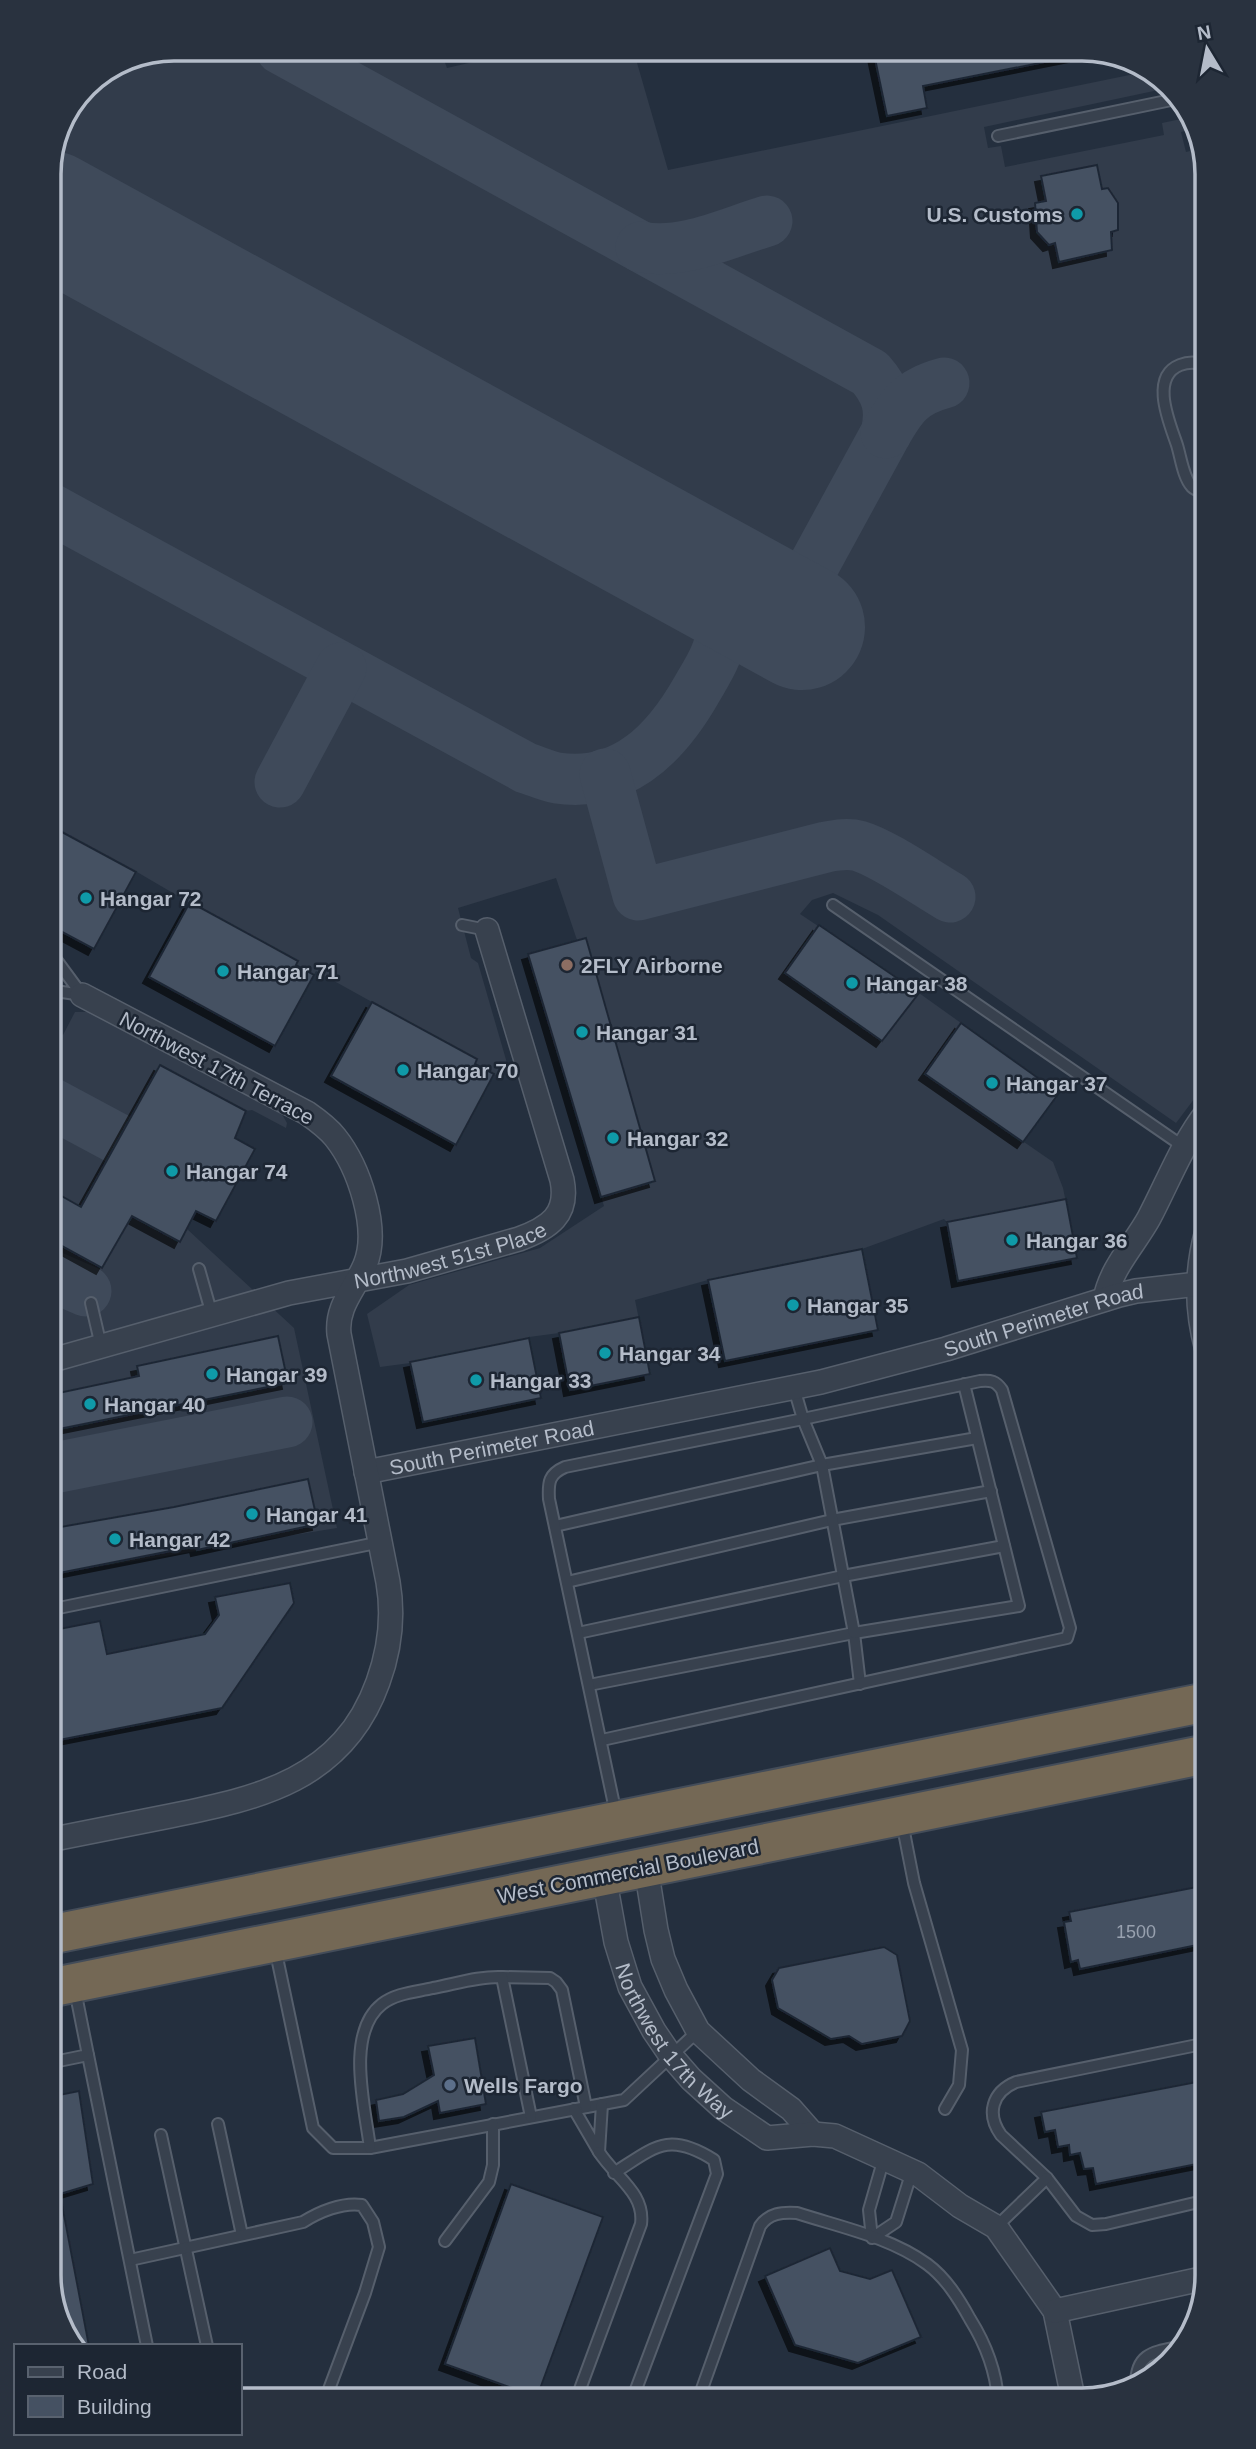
<svg xmlns="http://www.w3.org/2000/svg" width="1256" height="2449" font-family="Arial,sans-serif">
  <style>
    .airport { fill: #323c4b }
    .lines { fill: none; stroke-linecap: round; stroke-linejoin: round }
    .taxiway { stroke: #3f4a5a; stroke-width: 51 }
    .runway { stroke: #3f4a5a; stroke-width: 126 }
    .building { fill: #455162; stroke: #1f2835; stroke-width: 2; filter: url(#shadow) }
    .lane-casing { stroke: #565f6c; stroke-width: 14 }
    .street-casing { stroke: #565f6c; stroke-width: 26 }
    .highway-casing { stroke: #434c59; stroke-width: 42 }
    .lane { stroke: #38414e; stroke-width: 10 }
    .street { stroke: #38414e; stroke-width: 23 }
    .highway { stroke: #746855; stroke-width: 38 }
    .culture-dot { fill: #0f9aa8; stroke: #1d2633; stroke-width: 2.5 }
    .education-dot { fill: #8d6e63; stroke: #1d2633; stroke-width: 2.5 }
    .service-dot { fill: #5c6f8a; stroke: #1d2633; stroke-width: 2.5 }
    .labels { text-anchor: middle; dominant-baseline: central; stroke-width: 5; stroke-linejoin: round; paint-order: stroke }
    .number-label { font-size: 18px; fill: #98a1af }
    .poi-label { font-size: 21px; font-weight: bold; fill: #b4bcc9; stroke: #1d2633; text-anchor: start }
    .street-label { font-size: 21px; fill: #b4bcc9; stroke: #1d2633 }
    .rim { fill: none; stroke: #b4bcc9; stroke-width: 3.5 }
  </style>
  <defs>
    <filter id="shadow"><feDropShadow dx="-6" dy="6" stdDeviation="0" flood-color="#0009"/></filter>
  </defs>
  <rect width="100%" height="100%" fill="#242f3e"/>
  <g class="airport">
    <polygon points="175,49 440,49 447,68 530,49 633,49 668,170 1149,71 1158,75 1168,88 984,127 988,148 1001,146 1005,167 1164,135 1162,123 1181,119 1194,123 1196,128 1181,132 1186,152 1202,148 1207,175 1207,1082 1176,1123 878,915 833,893 812,900 800,914 919,993 1059,1093 1024,1142 1053,1162 1063,1188 1077,1258 958,1281 947,1222 944,1219 862,1249 878,1330 725,1361 708,1280 635,1300 650,1374 570,1390 559,1333 529,1337 541,1398 423,1422 410,1363 380,1367 367,1314 409,1285 540,1248 604,1206 528,954 577,940 556,878 458,908 471,958 478,963 509,1070 494,1075 456,1145 331,1076 372,1002 316,971 275,1046 190,903 137,872 94,949 49,925 49,167 86,86 127,58"/>
    <polygon points="75,1012 95,1012 279,1109 287,1123 286,1128 252,1110 246,1111 235,1138 255,1149 216,1221 196,1211 187,1229 294,1328 337,1528 49,1575 49,1027 63,1035"/>
  </g>
  <g class="lines">
    <g class="taxiway">
      <path d="M281,49l589,324c17,19 22,36 16,60l-101,185"/>
      <path d="M641,247c42,8 86,-14 126,-26"/>
      <path d="M886,433c16,-28 25,-41 58,-50"/>
      <path d="M49,508l477,260c10,3 20,8 31,10 67,10 110,-36 140,-89 11,-19 26,-41 24,-64 -2,-23 -21,-43 -33,-61"/>
      <path d="M605,774l33,121 188,-48c11,-2 22,-4 33,-1 24,7 67,37 91,51"/>
      <polyline points="280,782 341,668"/>
      <polyline points="49,1102 118,1139"/>
      <polyline points="49,1275 86,1291"/>
      <polyline points="49,1469 287,1422"/>
    </g>
    <polyline class="runway" points="49,214 802,627"/>
  </g>
  <g class="building">
    <polygon points="873,49 1075,49 1075,56 923,86 927,108 887,116"/>
    <polygon points="1097,165 1102,189 1108,188 1118,203 1118,230 1111,232 1112,250 1059,262 1055,243 1049,245 1037,232 1035,203 1046,201 1041,176"/>
    <polygon points="49,825 136,872 94,949 49,925"/>
    <polygon points="190,902 298,961 296,965 314,975 275,1046 149,977"/>
    <polygon points="819,925 919,993 882,1041 785,973"/>
    <polygon points="586,938 655,1181 601,1197 528,954"/>
    <polygon points="372,1002 477,1059 475,1064 494,1074 456,1145 331,1076"/>
    <polygon points="961,1023 1059,1093 1023,1142 925,1074"/>
    <polygon points="160,1065 246,1111 235,1138 255,1149 216,1221 196,1211 180,1242 132,1216 102,1268 49,1239 49,1189 81,1207"/>
    <polygon points="1066,1199 1077,1258 958,1281 947,1222"/>
    <polygon points="862,1249 878,1330 725,1361 708,1280"/>
    <polygon points="639,1317 650,1374 570,1390 559,1333"/>
    <polygon points="278,1336 288,1383 49,1431 49,1395 139,1376 137,1366"/>
    <polygon points="529,1338 541,1398 423,1422 410,1362"/>
    <polygon points="308,1479 318,1524 197,1550 196,1546 49,1575 49,1529 174,1507"/>
    <polygon points="290,1583 294,1603 222,1708 49,1742 49,1631 100,1621 107,1654 205,1634 219,1615 215,1597"/>
    <polygon points="1207,1885 1207,1943 1080,1969 1078,1960 1071,1962 1064,1922 1071,1921 1069,1912"/>
    <polygon points="884,1947 897,1955 910,2021 902,2036 862,2044 849,2036 831,2039 778,2008 772,1980 779,1968"/>
    <polygon points="475,2038 486,2104 440,2113 438,2101 404,2117 379,2121 376,2100 403,2094 434,2075 428,2046"/>
    <polygon points="1207,2080 1207,2162 1096,2184 1093,2168 1084,2169 1080,2153 1070,2155 1069,2145 1058,2147 1055,2130 1045,2132 1041,2112"/>
    <polygon points="79,2091 93,2184 60,2194 89,2346 77,2346 58,2322 49,2274 49,2097"/>
    <polygon points="511,2184 603,2217 537,2397 445,2364"/>
    <polygon points="830,2248 840,2271 870,2279 892,2270 921,2337 858,2363 795,2345 765,2276"/>
  </g>
  <g class="lines">
    <g class="lane-casing">
      <g id="lane">
        <polyline points="998,136 1176,99"/>
        <path d="M1207,494c-5,-2 -11,-3 -15,-7 -9,-10 -11,-29 -15,-42 -7,-21 -28,-68 3,-80 10,-4 18,-3 27,1"/>
        <polyline points="833,905 1184,1147"/>
        <polyline points="462,925 487,930"/>
        <polyline points="49,990 82,995 57,961 49,957"/>
        <polyline points="199,1269 212,1315"/>
        <polyline points="91,1303 101,1346"/>
        <polyline points="555,1526 822,1465 977,1438"/>
        <polyline points="567,1582 832,1520 991,1491"/>
        <polyline points="49,1610 381,1542"/>
        <polyline points="578,1633 843,1576 1004,1546"/>
        <polyline points="589,1685 854,1633 860,1684"/>
        <path d="M602,1740l465,-102 3,-10 -68,-238c-6,-9 -11,-10 -22,-9l-177,38 19,46 32,168 165,-27 -55,-222"/>
        <path d="M616,1814l-67,-315c-1,-17 0,-25 16,-32l238,-48 -9,-31"/>
        <polyline points="902,1822 914,1883 962,2050 959,2085 945,2109"/>
        <polyline points="275,1948 313,2128 333,2148 370,2148 624,2100 698,2031"/>
        <polyline points="502,1977 550,1978 556,1982 562,1990 586,2107"/>
        <polyline points="88,2055 147,2346"/>
        <polyline points="49,2063 88,2055 75,1990"/>
        <polyline points="574,2109 599,2152 602,2104"/>
        <polyline points="218,2124 242,2235"/>
        <polyline points="161,2135 207,2346"/>
        <path d="M370,2148c-5,-41 -25,-115 12,-144 14,-11 34,-12 51,-16 22,-4 46,-12 69,-11l29,140"/>
        <polyline points="884,2158 869,2210 872,2238 896,2222 912,2171"/>
        <path d="M614,2173c41,-26 54,-42 100,-13l3,14 -85,226"/>
        <path d="M1207,2200l-101,24 -14,1 -16,-9 -29,-38 -46,-43c-15,-21 -9,-43 15,-53l191,-39"/>
        <polyline points="996,2227 1047,2178"/>
        <polyline points="445,2241 489,2182 493,2165 493,2124"/>
        <path d="M130,2260l173,-38c16,-10 39,-20 59,-17l11,17 6,25 -14,46 -40,107"/>
        <path d="M1136,2385c0,-34 20,-33 48,-39"/>
        <path d="M576,2400l65,-176c4,-31 -25,-46 -42,-72"/>
        <path d="M698,2400l62,-174c9,-13 22,-14 37,-13 43,14 93,24 130,51 19,14 32,35 43,55 15,24 26,52 28,81"/>
      </g>
    </g>
    <g class="street-casing">
      <g id="street">
        <path d="M1105,1299c6,-31 29,-54 44,-81 19,-36 33,-74 58,-106"/>
        <path d="M1207,1350c-11,-40 -11,-80 0,-119"/>
        <path id="s1" d="M49,1361l240,-68 118,-22 112,-32c30,-11 50,-24 43,-59l-75,-250"/>
        <path id="s2" d="M366,1472l455,-90 125,-33 173,-54 17,-4 62,-7"/>
        <path d="M49,1840c40,-8 80,-16 121,-24 89,-18 173,-36 208,-134 12,-33 16,-65 10,-100l-49,-248c-3,-28 16,-45 26,-69 15,-36 -6,-98 -30,-128 -8,-10 -18,-17 -28,-24l-225,-118"/>
        <polyline points="646,1868 656,1930 663,1959 676,1990 698,2031 751,2080 791,2109 813,2134"/>
        <path id="s3" d="M604,1876l12,66 14,45 24,44 17,25 20,23 32,29 44,30 46,-4 22,2 83,38 42,32 36,21 59,84 17,82 -1,7"/>
        <polyline points="1055,2311 1206,2278"/>
      </g>
    </g>
    <g class="highway-casing">
      <g id="highway">
        <polyline points="49,1935 1207,1702"/>
        <polyline points="49,1988 1207,1754"/>
      </g>
    </g>
    <use href="#lane" class="lane"/>
    <use href="#street" class="street"/>
    <use href="#highway" class="highway"/>
  </g>
  <g class="culture-dot">
    <circle cx="1077" cy="214" r="7"/>
    <circle cx="86" cy="898" r="7"/>
    <circle cx="223" cy="971" r="7"/>
    <circle cx="852" cy="983" r="7"/>
    <circle cx="582" cy="1032" r="7"/>
    <circle cx="403" cy="1070" r="7"/>
    <circle cx="992" cy="1083" r="7"/>
    <circle cx="613" cy="1138" r="7"/>
    <circle cx="172" cy="1171" r="7"/>
    <circle cx="1012" cy="1240" r="7"/>
    <circle cx="793" cy="1305" r="7"/>
    <circle cx="605" cy="1353" r="7"/>
    <circle cx="212" cy="1374" r="7"/>
    <circle cx="476" cy="1380" r="7"/>
    <circle cx="90" cy="1404" r="7"/>
    <circle cx="252" cy="1514" r="7"/>
    <circle cx="115" cy="1539" r="7"/>
  </g>
  <circle class="education-dot" cx="567" cy="965" r="7"/>
  <circle class="service-dot" cx="450" cy="2085" r="7"/>
  <g class="labels">
    <g class="number-label">
      <text x="1136" y="1932">1500</text>
    </g>
    <g class="poi-label">
      <text x="1063" y="214" text-anchor="end">U.S. Customs</text>
      <text x="100" y="898">Hangar 72</text>
      <text x="581" y="965">2FLY Airborne</text>
      <text x="237" y="971">Hangar 71</text>
      <text x="866" y="983">Hangar 38</text>
      <text x="596" y="1032">Hangar 31</text>
      <text x="417" y="1070">Hangar 70</text>
      <text x="1006" y="1083">Hangar 37</text>
      <text x="627" y="1138">Hangar 32</text>
      <text x="186" y="1171">Hangar 74</text>
      <text x="1026" y="1240">Hangar 36</text>
      <text x="807" y="1305">Hangar 35</text>
      <text x="619" y="1353">Hangar 34</text>
      <text x="226" y="1374">Hangar 39</text>
      <text x="490" y="1380">Hangar 33</text>
      <text x="104" y="1404">Hangar 40</text>
      <text x="266" y="1514">Hangar 41</text>
      <text x="129" y="1539">Hangar 42</text>
      <text x="464" y="2085">Wells Fargo</text>
    </g>
    <g class="street-label">
      <text transform="translate(217 1068) rotate(28)">Northwest 17th Terrace</text>
      <text stroke="none"><textPath href="#s1" startOffset="415">Northwest 51st Place</textPath></text>
      <text stroke="none"><textPath href="#s2" startOffset="695">South Perimeter Road</textPath></text>
      <text stroke="none"><textPath href="#s2" startOffset="128">South Perimeter Road</textPath></text>
      <text transform="translate(628 1871) rotate(-11)">West Commercial Boulevard</text>
      <text stroke="none"><textPath href="#s3" startOffset="184">Northwest 17th Way</textPath></text>
    </g>
  </g>
  <path d="M0 0H1256V2449H0ZM174 61H1082A113 113 0 0 1 1195 174V2275A113 113 0 0 1 1082 2388H174A113 113 0 0 1 61 2275V174A113 113 0 0 1 174 61Z" fill="#29323f" fill-rule="evenodd"/>
  <path class="rim" d="M174 61H1082A113 113 0 0 1 1195 174V2275A113 113 0 0 1 1082 2388H174A113 113 0 0 1 61 2275V174A113 113 0 0 1 174 61Z"/>
  <rect x="14" y="2344" width="228" height="91" fill="#1d2633" stroke="#59626f" stroke-width="2"/>
  <rect x="28" y="2367" width="35" height="10" fill="#38414e" stroke="#59626f" stroke-width="2"/>
  <text x="77" y="2379" font-size="21" fill="#b4bcc9">Road</text>
  <rect x="28" y="2396" width="35" height="21" fill="#455162" stroke="#59626f" stroke-width="2"/>
  <text x="77" y="2414" font-size="21" fill="#b4bcc9">Building</text>
  <g transform="translate(1207 49) rotate(350)" stroke="#1d2633" stroke-width="5" paint-order="stroke">
  <path d="M0-5L12 26L0 18L-12 26Z" fill="#b4bcc9"/>
  <text y="-10" font-size="19" font-weight="bold" text-anchor="middle" fill="#b4bcc9">N</text>
  </g>
</svg>
